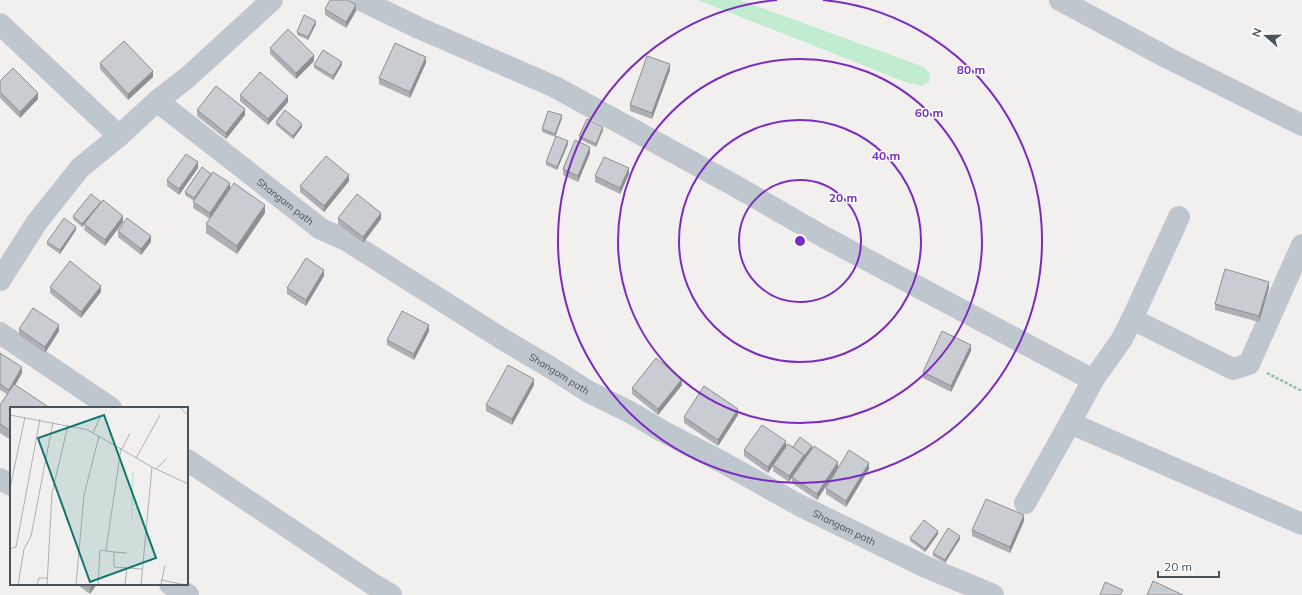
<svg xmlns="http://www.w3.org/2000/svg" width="1302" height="595" font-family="Mulish,sans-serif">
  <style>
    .green { fill: #c1eccf }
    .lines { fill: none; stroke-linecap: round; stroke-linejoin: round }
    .path { stroke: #7bc89e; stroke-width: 2.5; stroke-dasharray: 3 2; stroke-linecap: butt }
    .minor { stroke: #bec7cd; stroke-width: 22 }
    .wall { fill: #adafb4 }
    .shaded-wall { fill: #8d8f92 }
    .building { fill: #c9ccd1; stroke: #8d8f92 }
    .ring { fill: none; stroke: #7b2cbf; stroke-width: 2 }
    .labels { text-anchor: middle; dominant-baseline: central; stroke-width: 3; stroke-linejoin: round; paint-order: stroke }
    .street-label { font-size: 10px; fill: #48535b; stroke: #fff }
    .inset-road { fill: none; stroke: #aeb1b4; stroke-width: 1 }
    .view { fill: #0f766e; fill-opacity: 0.15; stroke: #0f766e; stroke-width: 2 }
    .inset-edge { fill: none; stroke: #48535b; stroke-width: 2 }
    .centre { fill: #7b2cbf; stroke: #fff; stroke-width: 2 }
    .ring-label { font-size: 12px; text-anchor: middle; font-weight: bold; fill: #7b2cbf; stroke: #fff; stroke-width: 3; stroke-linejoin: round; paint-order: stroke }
  </style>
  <rect width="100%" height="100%" fill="#f2efef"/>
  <polygon class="green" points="698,0 740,0 924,67 930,74 929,82 922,86 908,83"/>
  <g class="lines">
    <polyline class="path" points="1267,373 1302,391"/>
    <g class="minor">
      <polyline points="361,0 419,28 555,87 739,188 824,237 1093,380"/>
      <polyline points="1060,0 1168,58 1302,125"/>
      <polyline points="0,24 119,136"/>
      <path id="s1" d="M157,101l164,128 25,11 158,100 49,29 36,23 41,20 32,19 60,31 77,43 127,62 67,28"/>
      <polyline points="1302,245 1249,364 1233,369 1132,319 1122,339 1093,380 1070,423 1302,524"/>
      <polyline points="0,280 37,222 80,168 119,136 157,101 188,77 272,0"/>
      <polyline points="1132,319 1179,217"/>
      <polyline points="0,333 111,408"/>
      <polyline points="187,460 371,583 391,595"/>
      <polyline points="0,479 11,485"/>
      <polyline points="1025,503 1070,423"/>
      <polyline points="170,584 188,595"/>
    </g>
  </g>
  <g class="wall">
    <polygon points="325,9 356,11 346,28 325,15"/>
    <polygon points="316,24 308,40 297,35 297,32"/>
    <polygon points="270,48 314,61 296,79 270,54"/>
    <polygon points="100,63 153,77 128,100 100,69"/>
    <polygon points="426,63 410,98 379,84 379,78"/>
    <polygon points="314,65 342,65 333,80 314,68"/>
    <polygon points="670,70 652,119 630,111 630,105"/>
    <polygon points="0,81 38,99 20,118 0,98"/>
    <polygon points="240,95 288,102 268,125 240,101"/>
    <polygon points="197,110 245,115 226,139 197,116"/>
    <polygon points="562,118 555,137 542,132 542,129"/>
    <polygon points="276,122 302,127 293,139 276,125"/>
    <polygon points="603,130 596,147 579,139 579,136"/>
    <polygon points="568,144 557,170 546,165 546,162"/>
    <polygon points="590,153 578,182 563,175 563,169"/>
    <polygon points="198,168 179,195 167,186 167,180"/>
    <polygon points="629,174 620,194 595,182 595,176"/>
    <polygon points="349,181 324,212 300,192 300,186"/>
    <polygon points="230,189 265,213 237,254 206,233 206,224 210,219 193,208 194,201 185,195 185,192"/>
    <polygon points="101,203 123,222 105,246 84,230 85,224 82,227 73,219 73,216"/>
    <polygon points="338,218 381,219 363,243 338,224"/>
    <polygon points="76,230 60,254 47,245 47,242"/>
    <polygon points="118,231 151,242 141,255 118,237"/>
    <polygon points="324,276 306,306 287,294 287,288"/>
    <polygon points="50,287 101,292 81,318 50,293"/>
    <polygon points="1269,288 1259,322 1215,310 1215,304"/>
    <polygon points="19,329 59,331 45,353 19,335"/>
    <polygon points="429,331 414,360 387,345 387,340"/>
    <polygon points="971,351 951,392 923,378 923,372"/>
    <polygon points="0,353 22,373 15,385 11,408 11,440 0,433 0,405 7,394 0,390"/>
    <polygon points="534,385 512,425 486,411 486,405"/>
    <polygon points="682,385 658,415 632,394 632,388"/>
    <polygon points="738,415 718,446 684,423 684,417"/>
    <polygon points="786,447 768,473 744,456 744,450"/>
    <polygon points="793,447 812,448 838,468 869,469 846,507 826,494 826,488 836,471 817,500 792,483 792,477 789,482 773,471 773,465"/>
    <polygon points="1024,521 1010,553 972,536 972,530"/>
    <polygon points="938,534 925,552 910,541 910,538"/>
    <polygon points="960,539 945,563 933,556 933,553"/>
    <polygon points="76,584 97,584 90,594"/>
  </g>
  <g class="shaded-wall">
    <polygon points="356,5 356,11 346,28 346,22"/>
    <polygon points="316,21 316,24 308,40 308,37"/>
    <polygon points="314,55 314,61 296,79 296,73"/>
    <polygon points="426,57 426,63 410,98 410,92"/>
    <polygon points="342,62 342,65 333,80 333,76"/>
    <polygon points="670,64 670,70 652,119 652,113"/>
    <polygon points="153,71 153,77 128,100 128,94"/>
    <polygon points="38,93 38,99 20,118 20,112"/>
    <polygon points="288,96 288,102 268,125 268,119"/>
    <polygon points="245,109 245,115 226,139 226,133"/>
    <polygon points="562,115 562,118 555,137 555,134"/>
    <polygon points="302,124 302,127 293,139 293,136"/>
    <polygon points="603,127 603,130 596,147 596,144"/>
    <polygon points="568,141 568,144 557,170 557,167"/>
    <polygon points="590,147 590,153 578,182 578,176"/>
    <polygon points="198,162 198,168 179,195 179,189"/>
    <polygon points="629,168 629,174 620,194 620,188"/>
    <polygon points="349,175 349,181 324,212 324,206"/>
    <polygon points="230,183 230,189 210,219 210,213"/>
    <polygon points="101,202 101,205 82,227 82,224"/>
    <polygon points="265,205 265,213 237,254 237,246"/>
    <polygon points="381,213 381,219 363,243 363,237"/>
    <polygon points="123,216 123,222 105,246 105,240"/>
    <polygon points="76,227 76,230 60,254 60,250"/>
    <polygon points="151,236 151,242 141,255 141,249"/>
    <polygon points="324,270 324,276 306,306 306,300"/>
    <polygon points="1269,282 1269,288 1259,322 1259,316"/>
    <polygon points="101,286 101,292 81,318 81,312"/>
    <polygon points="59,325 59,331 45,353 45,347"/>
    <polygon points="429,325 429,331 414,360 414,354"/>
    <polygon points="971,345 971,351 951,392 951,386"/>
    <polygon points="22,367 22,373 9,396 9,390"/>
    <polygon points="534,379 534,385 512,425 512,419"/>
    <polygon points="682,379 682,385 658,415 658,409"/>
    <polygon points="738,409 738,415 718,446 718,440"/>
    <polygon points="786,441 786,447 768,473 768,467"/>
    <polygon points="812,446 812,449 804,459 804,456"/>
    <polygon points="804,455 804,461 789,482 789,476"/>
    <polygon points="838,462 838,468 817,500 817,494"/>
    <polygon points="869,463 869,469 846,507 846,501"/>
    <polygon points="1024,515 1024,521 1010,553 1010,547"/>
    <polygon points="938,531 938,534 925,552 925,549"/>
    <polygon points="960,536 960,539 945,563 945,560"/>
    <polygon points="93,584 97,584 90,594 90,588"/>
  </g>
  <g class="building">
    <polygon points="330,0 348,0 356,5 346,22 325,9"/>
    <polygon points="304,15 316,21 308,37 297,32"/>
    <polygon points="288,29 314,55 296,73 270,48"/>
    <polygon points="124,41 153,71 128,94 100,63"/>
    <polygon points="395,43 426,57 410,92 379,78"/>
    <polygon points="323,50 342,62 333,76 314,65"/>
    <polygon points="647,56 670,64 652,113 630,105"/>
    <polygon points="13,68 38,93 20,112 0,92 0,81"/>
    <polygon points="260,72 288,96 268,119 240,95"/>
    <polygon points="216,86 245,109 226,133 197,110"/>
    <polygon points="285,110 302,124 293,136 276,122"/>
    <polygon points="548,111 562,115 555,134 542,129"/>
    <polygon points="587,119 603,127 596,144 579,136"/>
    <polygon points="556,136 568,141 557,167 546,162"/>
    <polygon points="575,140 590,147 578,176 563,169"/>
    <polygon points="186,154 198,162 179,189 167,180"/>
    <polygon points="326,156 349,175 324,206 300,186"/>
    <polygon points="604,157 629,168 620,188 595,176"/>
    <polygon points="202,167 211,174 194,198 185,192"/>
    <polygon points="213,172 230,183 210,213 193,202"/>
    <polygon points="234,183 265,205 237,246 206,224"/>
    <polygon points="91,194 101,202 82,224 73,216"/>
    <polygon points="357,194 381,213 363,237 338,218"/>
    <polygon points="103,200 123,216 105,240 84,224"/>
    <polygon points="64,218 76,227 60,250 47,242"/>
    <polygon points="127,218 151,236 141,249 118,231"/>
    <polygon points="306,258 324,270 306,300 287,288"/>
    <polygon points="70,261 101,286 81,312 50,287"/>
    <polygon points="1225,269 1269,282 1259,316 1215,304"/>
    <polygon points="33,308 59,325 45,347 19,329"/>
    <polygon points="402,311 429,325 414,354 387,340"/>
    <polygon points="942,331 971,345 951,386 923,372"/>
    <polygon points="0,353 22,367 9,390 0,384"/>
    <polygon points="656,358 682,379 658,409 632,388"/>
    <polygon points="508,365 534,379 512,419 486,405"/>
    <polygon points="14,384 50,408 11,408 11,431 0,424 0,405"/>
    <polygon points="704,386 738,409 718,440 684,417"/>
    <polygon points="762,425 786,441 768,467 744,450"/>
    <polygon points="800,437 812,446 804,456 793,447"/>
    <polygon points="788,444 804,455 789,476 773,465"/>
    <polygon points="814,446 838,462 817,494 792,477"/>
    <polygon points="849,450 869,463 846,501 826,488"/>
    <polygon points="986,499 1024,515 1010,547 972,530"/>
    <polygon points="924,520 938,531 925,549 910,538"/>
    <polygon points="948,528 960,536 945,560 933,553"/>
    <polygon points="1153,581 1183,595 1147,595"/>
    <polygon points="1105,582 1123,590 1120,595 1100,595"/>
    <polygon points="84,584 93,584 90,588"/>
  </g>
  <g class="ring">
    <circle cx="800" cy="241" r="61"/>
    <circle cx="800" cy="241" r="121"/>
    <circle cx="800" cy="241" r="182"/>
    <path d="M823 0A242 242 0 1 1 777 0"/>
  </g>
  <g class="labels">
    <g class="street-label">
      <text stroke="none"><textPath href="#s1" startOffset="163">Shangam path</textPath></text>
      <text stroke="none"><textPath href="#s1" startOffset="487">Shangam path</textPath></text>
      <text stroke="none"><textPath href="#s1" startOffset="811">Shangam path</textPath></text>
    </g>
  </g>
  <g transform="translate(10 407)">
    <rect width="178" height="178" fill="#f2efef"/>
    <path d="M122,64l2,1 -2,48 -1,-2z" fill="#c1eccf"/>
    <path class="inset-road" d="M170,0l8,9M0,8l78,15 64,37 36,17M83,26l8,-18M112,42l8,-16M126,51l24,-43M146,62l11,-11M0,81l15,-71M0,142l6,-2 24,-128M96,143l15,-102M104,145l13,1M151,173l25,5M8,178l6,-36 7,-13 22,-114M27,178l2,-7h9M37,178l5,-92 16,-68M66,178l8,-90 15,-59M88,178l2,-35 14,2v15l28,2M115,178l2,-17M131,178l11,-118M151,178l4,-20"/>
    <path class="view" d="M94,8l52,143 -66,24 -52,-144z"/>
    <rect width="178" height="178" class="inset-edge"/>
  </g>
  <circle cx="800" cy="241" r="6" class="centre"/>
  <g class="ring-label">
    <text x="971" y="74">80 m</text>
    <text x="929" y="117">60 m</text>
    <text x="886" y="160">40 m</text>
    <text x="843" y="202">20 m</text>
  </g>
  <g transform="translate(1266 36) rotate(290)" stroke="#ffffff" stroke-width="3" paint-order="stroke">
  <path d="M0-3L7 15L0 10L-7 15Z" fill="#48535b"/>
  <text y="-6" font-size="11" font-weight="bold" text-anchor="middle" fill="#48535b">N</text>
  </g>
  <path d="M1158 571v6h61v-6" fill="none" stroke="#48535b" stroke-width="2"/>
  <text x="1164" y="571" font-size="12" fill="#48535b" stroke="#ffffff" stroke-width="3" paint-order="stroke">20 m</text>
</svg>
